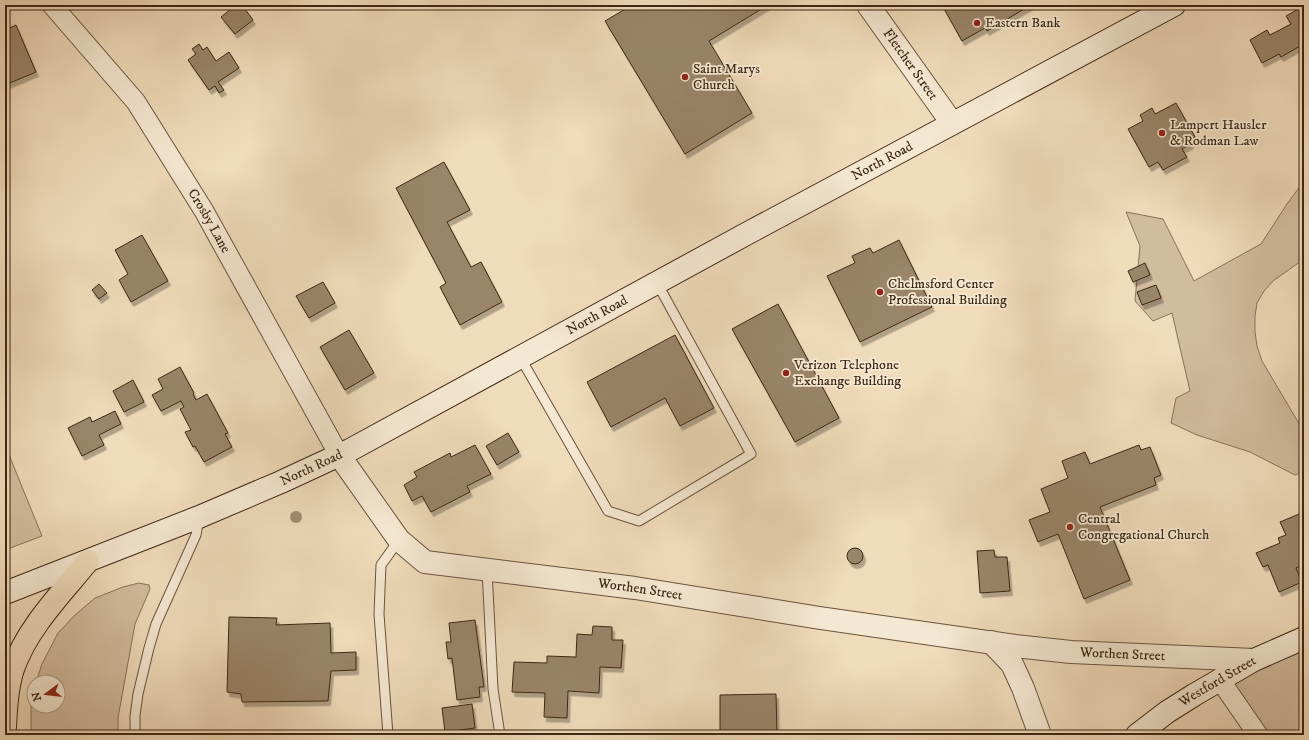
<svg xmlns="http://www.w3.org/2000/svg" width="1309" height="740" font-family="'IM FELL DW Pica',serif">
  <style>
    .green { fill: #d2bc9e; stroke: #887258 }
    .building { fill: #9a856a; stroke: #3d2713; filter: url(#shadow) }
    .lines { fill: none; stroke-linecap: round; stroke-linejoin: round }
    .service-casing { stroke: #6a543d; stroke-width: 11 }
    .minor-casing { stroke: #6a543d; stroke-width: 21 }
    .tertiary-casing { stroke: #6a543d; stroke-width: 24 }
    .secondary-casing { stroke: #3d2713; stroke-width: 24 }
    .motorway-casing { stroke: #3d2713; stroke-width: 24 }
    .service { stroke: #f5e8d2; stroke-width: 9 }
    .minor { stroke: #f5e8d2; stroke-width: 19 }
    .tertiary { stroke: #f5e8d2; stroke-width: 22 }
    .secondary { stroke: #f5e8d2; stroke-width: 22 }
    .motorway { stroke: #f0dbba; stroke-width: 22 }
    .tree { fill: #a28c71 }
    .poi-dot { fill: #8f2418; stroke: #f5e8d2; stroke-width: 1.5 }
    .labels { text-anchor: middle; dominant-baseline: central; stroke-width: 3.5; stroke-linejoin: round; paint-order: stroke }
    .poi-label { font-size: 14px; fill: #3d2713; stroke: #f5e8d2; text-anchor: start }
    .street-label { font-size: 14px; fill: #3d2713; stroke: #f5e8d2 }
  </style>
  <defs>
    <filter id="shadow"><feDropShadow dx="2.5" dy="4.5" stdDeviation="0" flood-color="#0004"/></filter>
  </defs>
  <rect width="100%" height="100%" fill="#f0dbba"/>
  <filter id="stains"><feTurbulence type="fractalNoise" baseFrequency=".005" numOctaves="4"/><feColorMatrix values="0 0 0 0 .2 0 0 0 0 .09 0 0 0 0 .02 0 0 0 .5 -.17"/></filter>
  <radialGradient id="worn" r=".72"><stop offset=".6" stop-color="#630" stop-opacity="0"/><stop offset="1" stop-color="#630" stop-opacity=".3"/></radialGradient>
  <g class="green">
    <polygon points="1304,181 1304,259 1273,281 1264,291 1257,303 1255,316 1255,332 1257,346 1262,361 1304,432 1304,472 1295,475 1250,452 1197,435 1171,423 1176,398 1190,391 1172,313 1153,321 1135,301 1140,246 1126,212 1163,219 1194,281 1261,244 1287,204"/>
    <polygon points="5,445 42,536 5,550"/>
    <polygon points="139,583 149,585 150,589 135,624 118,718 118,735 31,735 31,695 34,687 34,706 58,706 58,682 36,682 42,664 58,633 75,615 95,598 123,587"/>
    <polygon points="1304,638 1304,735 1258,735 1220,680"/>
  </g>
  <g class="building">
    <polygon points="236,5 242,5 253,20 235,34 221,17"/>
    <polygon points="632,5 768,5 709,41 752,113 685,154 605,21"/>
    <polygon points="942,5 1031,5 987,31 985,28 962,41"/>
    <polygon points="1304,6 1304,48 1302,45 1281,57 1279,54 1262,63 1250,40 1267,30 1270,35 1291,24 1286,16"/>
    <polygon points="16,25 36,72 5,85 5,30"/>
    <polygon points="199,44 203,50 207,47 216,61 229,52 239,68 218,82 224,90 219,93 215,86 209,90 188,60 196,54 192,49"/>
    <polygon points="1176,103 1195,137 1189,140 1191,144 1182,149 1187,157 1163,170 1158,162 1149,167 1128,129 1143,121 1140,115 1152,108 1155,114"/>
    <polygon points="444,162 470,210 447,222 471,267 481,262 502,302 460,325 440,287 446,283 396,188"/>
    <polygon points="142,235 168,281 131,302 119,280 128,274 115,250"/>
    <polygon points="899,240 932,307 860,342 827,276 855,263 852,256 870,248 873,253"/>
    <polygon points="1145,263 1150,275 1133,282 1128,271"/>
    <polygon points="323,282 335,303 309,318 296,296"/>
    <polygon points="99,284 107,293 99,299 92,290"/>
    <polygon points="1156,285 1161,298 1142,305 1137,292"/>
    <polygon points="778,304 839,418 795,442 732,329"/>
    <polygon points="349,330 374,373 345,390 320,347"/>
    <polygon points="675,335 714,408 680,426 665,398 611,427 587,382"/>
    <polygon points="180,367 194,393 193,394 196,400 207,394 228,433 225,434 232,447 204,462 195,446 193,447 185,432 191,430 180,409 184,407 181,401 161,411 152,395 163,389 158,379"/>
    <polygon points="133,380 144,402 124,412 113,391"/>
    <polygon points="115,411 121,424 99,435 104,445 82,456 68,428 90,417 92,422"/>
    <polygon points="508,433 519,452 497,465 486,446"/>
    <polygon points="475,445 491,474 467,486 470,492 431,512 422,496 412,501 404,485 417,477 414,472 450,453 451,457"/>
    <polygon points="1139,445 1141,450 1150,447 1161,475 1154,478 1156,485 1100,507 1130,580 1084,599 1058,534 1038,542 1029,520 1050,512 1041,489 1068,478 1062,461 1085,452 1090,464"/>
    <polygon points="1304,512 1304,564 1296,568 1302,582 1279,592 1268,565 1263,567 1256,553 1280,543 1278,538 1286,535 1280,522"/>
    <circle cx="855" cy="556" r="8"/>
    <polygon points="994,550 995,557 1007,557 1010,591 980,593 977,551"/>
    <polygon points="229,617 277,618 276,625 330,623 331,653 356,652 356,670 331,671 328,701 242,702 241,694 227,692"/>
    <polygon points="475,620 484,687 479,687 480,697 457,700 452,658 448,659 446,642 451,642 449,623"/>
    <polygon points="593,626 612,627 612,640 623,640 621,668 600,667 599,693 568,691 567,718 544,717 545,693 512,692 514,662 547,663 547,656 576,657 577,634 592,635"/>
    <polygon points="776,694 777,735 720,735 720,695"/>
    <polygon points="472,704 475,728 445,732 442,708"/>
  </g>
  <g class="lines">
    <g class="service-casing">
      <g id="service">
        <polyline points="520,357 608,511 639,521 751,454 657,283"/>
        <polyline points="487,570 493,689 500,735"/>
        <polyline points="135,735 135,716 138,694 149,648 156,624 196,535 199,518"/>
        <polyline points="388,735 379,614 381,565 399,540"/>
      </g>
    </g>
    <g class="minor-casing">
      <g id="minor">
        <path id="s1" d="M52,5l84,97 68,109 135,244"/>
        <polyline points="1220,680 1258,735"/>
      </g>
    </g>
    <g class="tertiary-casing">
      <g id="tertiary">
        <path id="s2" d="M868,5l84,118"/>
        <path id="s3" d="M339,455l60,85 26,22 210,26 185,30 195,28 56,6 183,8"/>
        <polyline points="991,642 1012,664 1023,688 1040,735"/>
      </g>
    </g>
    <g class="secondary-casing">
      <g id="secondary">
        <path id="s4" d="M5,593l194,-76 82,-35 69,-32 398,-217 426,-228"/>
        <path id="s5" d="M1137,735l30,-23 27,-17 60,-35 50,-22"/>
      </g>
    </g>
    <g class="motorway-casing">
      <path id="motorway" d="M5,727c1,-19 2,-39 8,-58 14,-41 48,-75 75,-108"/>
    </g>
    <use href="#service" class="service"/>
    <use href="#minor" class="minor"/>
    <use href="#tertiary" class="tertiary"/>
    <use href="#secondary" class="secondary"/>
    <use href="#motorway" class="motorway"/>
  </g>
  <circle class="tree" cx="296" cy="517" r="6"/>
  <g class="poi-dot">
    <circle cx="977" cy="23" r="4"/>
    <circle cx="685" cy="77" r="4"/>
    <circle cx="1162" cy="133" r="4"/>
    <circle cx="880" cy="292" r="4"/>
    <circle cx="786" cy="373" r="4"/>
    <circle cx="1070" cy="527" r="4"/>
  </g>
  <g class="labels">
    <g class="poi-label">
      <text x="985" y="23">Eastern Bank</text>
      <text x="693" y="69">Saint Marys<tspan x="693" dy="16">Church</tspan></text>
      <text x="1170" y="125">Lampert Hausler<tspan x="1170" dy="16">&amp; Rodman Law</tspan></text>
      <text x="888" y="284">Chelmsford Center<tspan x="888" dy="16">Professional Building</tspan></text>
      <text x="794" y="365">Verizon Telephone<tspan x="794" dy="16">Exchange Building</tspan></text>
      <text x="1078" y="519">Central<tspan x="1078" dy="16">Congregational Church</tspan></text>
    </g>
    <g class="street-label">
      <text stroke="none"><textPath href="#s2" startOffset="73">Fletcher Street</textPath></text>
      <text stroke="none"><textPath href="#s4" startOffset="979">North Road</textPath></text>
      <text stroke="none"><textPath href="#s1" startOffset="268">Crosby Lane</textPath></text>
      <text stroke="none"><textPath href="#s4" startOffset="655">North Road</textPath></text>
      <text stroke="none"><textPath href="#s4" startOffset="331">North Road</textPath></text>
      <text stroke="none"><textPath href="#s3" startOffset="355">Worthen Street</textPath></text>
      <text stroke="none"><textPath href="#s3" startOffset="842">Worthen Street</textPath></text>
      <text stroke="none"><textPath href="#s5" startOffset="97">Westford Street</textPath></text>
    </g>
  </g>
  <rect width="1309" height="740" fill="none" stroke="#f0dbba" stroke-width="20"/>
  <rect x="6" y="6" width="1297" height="728" fill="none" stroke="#3d2713" stroke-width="2"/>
  <rect x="10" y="10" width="1289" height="720" fill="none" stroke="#3d2713"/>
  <g transform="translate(46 694) rotate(255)"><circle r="19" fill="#f5e8d2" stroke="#ab9b86"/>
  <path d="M0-3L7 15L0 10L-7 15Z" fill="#8f2418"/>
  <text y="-6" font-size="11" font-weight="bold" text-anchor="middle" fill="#3d2713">N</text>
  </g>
  <rect width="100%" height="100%" filter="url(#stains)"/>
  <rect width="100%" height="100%" fill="url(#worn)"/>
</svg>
